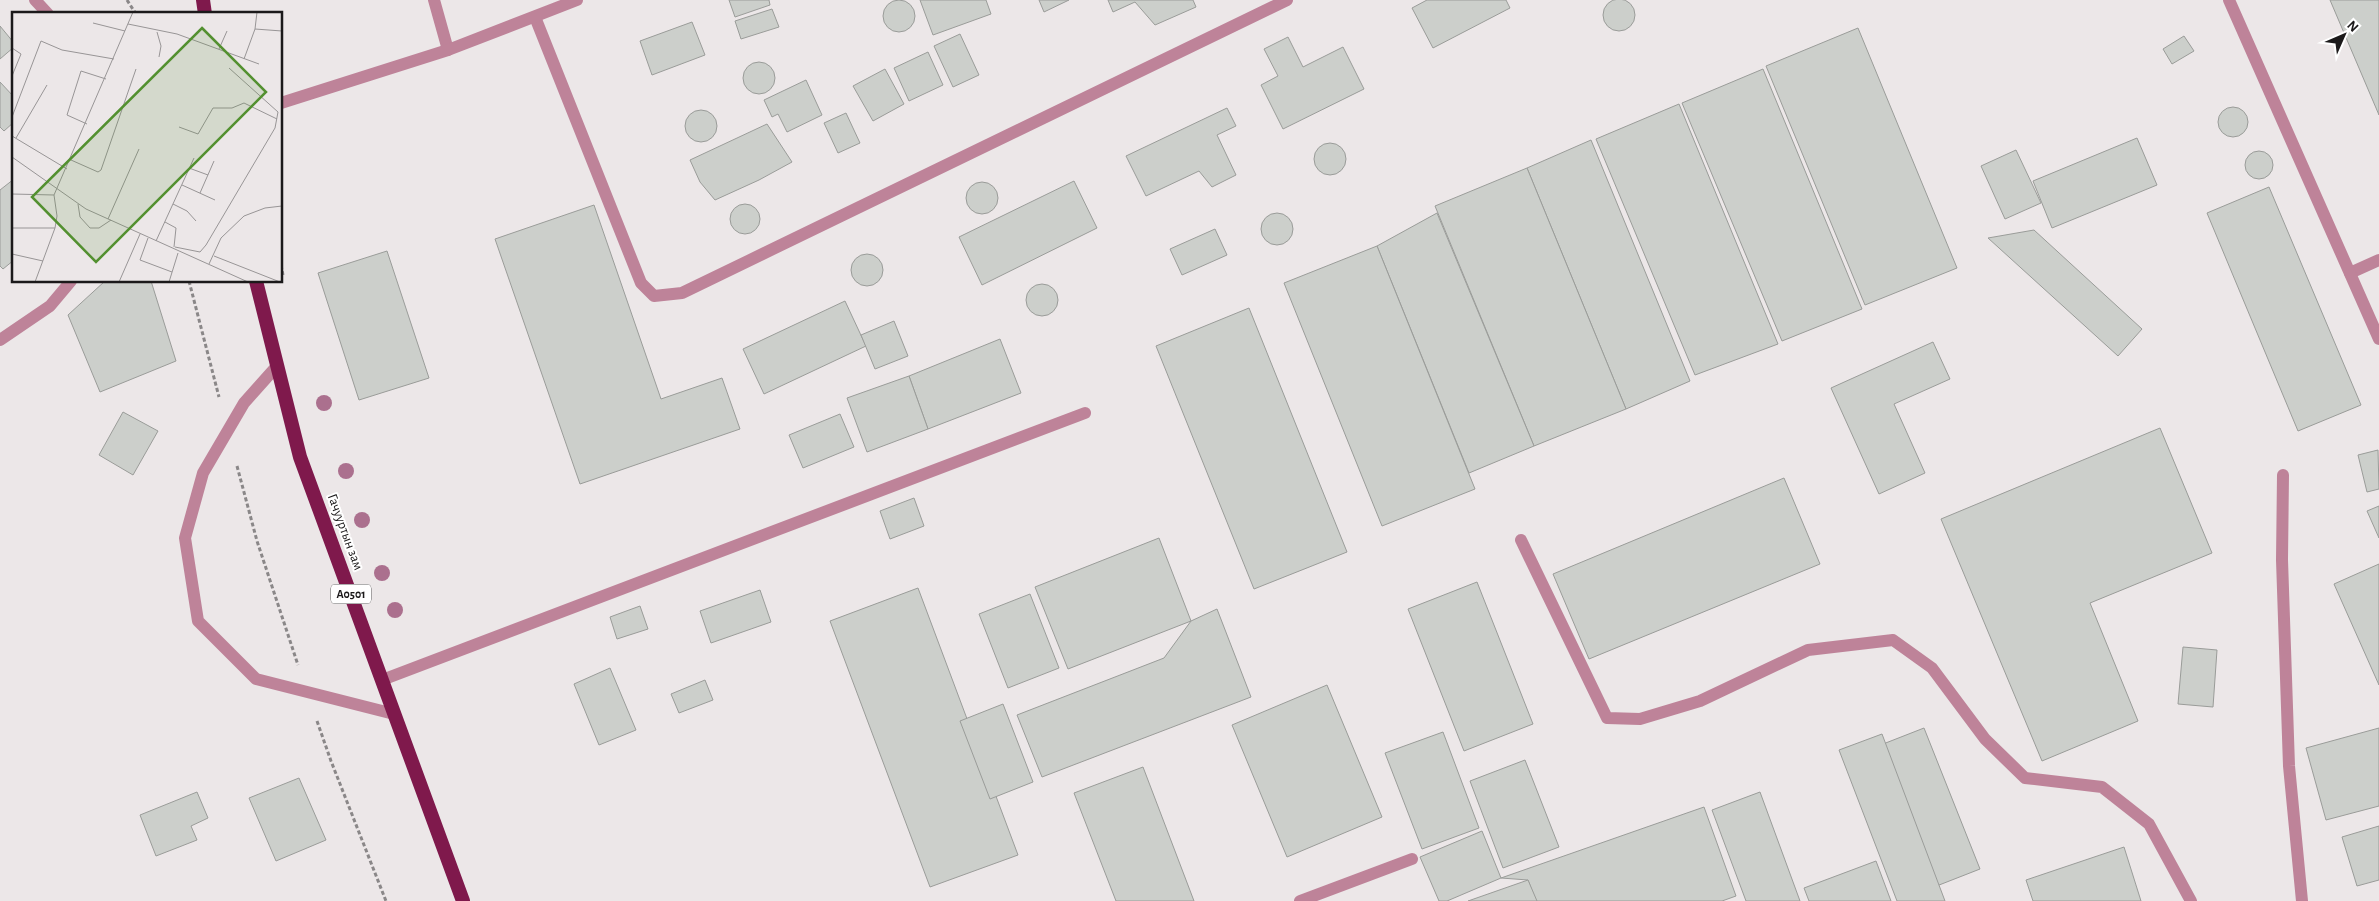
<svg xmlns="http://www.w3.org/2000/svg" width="2379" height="901" font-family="'Alegreya Sans',sans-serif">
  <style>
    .building { fill: #cccfcb; stroke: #9a9c99 }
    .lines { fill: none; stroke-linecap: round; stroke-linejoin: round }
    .path { stroke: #8a8788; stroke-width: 3; stroke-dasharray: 4 2.5; stroke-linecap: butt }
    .service { stroke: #be8399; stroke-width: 12 }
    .minor { stroke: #be8399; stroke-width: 12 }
    .tertiary { stroke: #be8399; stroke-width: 12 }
    .trunk { stroke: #7f194c; stroke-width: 14 }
    .tree { fill: #ab708e }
    .labels { text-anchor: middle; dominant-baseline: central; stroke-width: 4; stroke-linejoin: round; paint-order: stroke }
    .shield { fill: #fff; stroke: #5f5e5f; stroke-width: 1 }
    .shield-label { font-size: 12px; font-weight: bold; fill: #1b191a }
    .street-label { font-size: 14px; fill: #1b191a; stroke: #fff }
    .inset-road { fill: none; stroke: #989596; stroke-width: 1 }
    .view { fill: #539030; fill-opacity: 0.15; stroke: #539030; stroke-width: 2.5 }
    .inset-edge { fill: none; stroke: #1b191a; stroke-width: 2.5 }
  </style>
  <rect width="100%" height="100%" fill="#ece7e8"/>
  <g class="building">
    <circle cx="1619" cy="15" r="16"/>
    <polygon points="729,0 769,0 770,5 735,17"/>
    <polygon points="920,0 986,0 991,14 933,35"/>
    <polygon points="1039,0 1069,0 1044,12"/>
    <polygon points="1108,0 1193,0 1196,7 1155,25 1135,2 1113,12"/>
    <polygon points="1427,0 1506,0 1510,8 1433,48 1412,8"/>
    <polygon points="2330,0 2379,0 2379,115"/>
    <circle cx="899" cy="16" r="16"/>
    <polygon points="772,9 779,27 741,39 735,21"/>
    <polygon points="692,22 705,55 652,75 640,41"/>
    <polygon points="0,26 14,43 14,47 0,59"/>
    <polygon points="1858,28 1957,268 1865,305 1766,66"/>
    <polygon points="960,34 979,75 953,87 934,46"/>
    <polygon points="2184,36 2194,51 2172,64 2163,49"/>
    <polygon points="1288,37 1303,67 1343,47 1364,89 1283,129 1261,85 1278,76 1264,49"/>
    <polygon points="928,52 943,85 909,101 894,68"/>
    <circle cx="759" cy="78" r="16"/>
    <polygon points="885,69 904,104 873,121 853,86"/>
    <polygon points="1763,69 1862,309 1782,341 1682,103"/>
    <polygon points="806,80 822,115 787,132 778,114 772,117 764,100"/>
    <polygon points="0,82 14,97 14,122 4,131 0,127"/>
    <polygon points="1679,104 1778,344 1695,375 1596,139"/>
    <circle cx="2233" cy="122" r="15"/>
    <polygon points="1227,108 1236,126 1217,135 1236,175 1212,187 1199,171 1146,196 1126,156"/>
    <circle cx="701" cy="126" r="16"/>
    <polygon points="846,113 860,143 838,153 824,123"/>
    <polygon points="767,124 792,162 759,180 715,200 700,182 690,160"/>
    <polygon points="2137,138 2157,185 2052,228 2033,181"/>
    <polygon points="1591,140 1690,381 1626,409 1527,168"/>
    <circle cx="1330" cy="159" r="16"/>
    <polygon points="2016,150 2041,203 2005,219 1981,166"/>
    <circle cx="2259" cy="165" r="14"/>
    <polygon points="1527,168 1626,409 1534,446 1435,206"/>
    <polygon points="14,179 14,260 3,269 0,266 0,190"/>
    <polygon points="1074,181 1097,228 982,285 959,237"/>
    <circle cx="982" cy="198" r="16"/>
    <polygon points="2269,187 2361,405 2298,431 2207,213"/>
    <circle cx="745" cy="219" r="15"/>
    <polygon points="594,205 661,399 722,378 740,429 580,484 495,239"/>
    <polygon points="1437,213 1534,446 1469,473 1377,246"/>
    <circle cx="1277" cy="229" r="16"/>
    <polygon points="1215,229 1227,255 1182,275 1170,249"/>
    <polygon points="2034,230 2142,329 2118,356 1988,238"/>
    <polygon points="1377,246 1475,489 1382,526 1284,283"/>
    <polygon points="387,251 429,378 359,400 318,273"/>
    <circle cx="867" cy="270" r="16"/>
    <polygon points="105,281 151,281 176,361 100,392 68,315"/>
    <circle cx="1042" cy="300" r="16"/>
    <polygon points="845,301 866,346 764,394 743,349"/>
    <polygon points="1249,308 1347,552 1254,589 1156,346"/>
    <polygon points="894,321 908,356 875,369 861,335"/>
    <polygon points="1000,339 1021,393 928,429 909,376"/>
    <polygon points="1933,342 1950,379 1894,404 1925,473 1879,494 1831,388"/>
    <polygon points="909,376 928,429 867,452 847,398"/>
    <polygon points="123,412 158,431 133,475 99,455"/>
    <polygon points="840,414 854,447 803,468 789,435"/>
    <polygon points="2160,428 2212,553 2090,603 2138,721 2042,761 1941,519"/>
    <polygon points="2378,450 2379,489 2367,492 2358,455"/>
    <polygon points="1784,478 1820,564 1589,659 1553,574"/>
    <polygon points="914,498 924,526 890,539 880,511"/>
    <polygon points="2379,506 2379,538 2367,511"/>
    <polygon points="1159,538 1191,621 1068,669 1035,587"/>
    <polygon points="2379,564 2379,685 2334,584"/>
    <polygon points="1477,582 1533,724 1464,751 1408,609"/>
    <polygon points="918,588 1018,855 930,887 830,621"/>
    <polygon points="760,590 771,622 711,643 700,611"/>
    <polygon points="1030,594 1059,668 1008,688 979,614"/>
    <polygon points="640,606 648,629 617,639 610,617"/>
    <polygon points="1217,609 1251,697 1042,777 1017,715 1164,658 1191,621"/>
    <polygon points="2183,647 2217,650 2213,707 2178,704"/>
    <polygon points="610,668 636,730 599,745 574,684"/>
    <polygon points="705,680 713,700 679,713 671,694"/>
    <polygon points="1327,685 1382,817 1287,857 1232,725"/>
    <polygon points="1003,704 1033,782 990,799 960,721"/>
    <polygon points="1924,728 1980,869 1934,887 1878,746"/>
    <polygon points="2379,728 2379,806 2326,820 2306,748"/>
    <polygon points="1443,732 1479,828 1422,849 1385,753"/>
    <polygon points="1882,734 1945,901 1897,901 1839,750"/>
    <polygon points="1525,760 1559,847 1503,868 1470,781"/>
    <polygon points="1143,767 1194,901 1116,901 1074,793"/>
    <polygon points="299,778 326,840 276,861 249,798"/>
    <polygon points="197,792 208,818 191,826 197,840 156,856 140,815"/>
    <polygon points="1760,792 1800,901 1746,901 1712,810"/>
    <polygon points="1704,807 1736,896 1722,901 1536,901 1528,880 1501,878"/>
    <polygon points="2379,826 2379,880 2357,886 2342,837"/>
    <polygon points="1482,831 1501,878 1447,901 1439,901 1420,857"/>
    <polygon points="2124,847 2141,901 2033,901 2026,880"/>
    <polygon points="1876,861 1891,901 1809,901 1804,888"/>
    <polygon points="1528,880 1537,901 1468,901"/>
  </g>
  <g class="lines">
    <g class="path">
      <polyline points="127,0 136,14"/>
      <polyline points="281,265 283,275"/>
      <polyline points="189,281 219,397"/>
      <polyline points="237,466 257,541 298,665"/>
      <polyline points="317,721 331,761 386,901"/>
    </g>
    <g class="service">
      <polyline points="2350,273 2379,260"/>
      <polyline points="277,366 244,403 203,473 185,538 198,621 256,679 394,714"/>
      <polyline points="1521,540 1607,718 1640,719 1700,701 1808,650 1893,640 1932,668 1985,739 2025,778 2102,787 2149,824 2191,901"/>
      <polyline points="382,680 1085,413"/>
      <polyline points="1300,901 1412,859"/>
    </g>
    <g class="minor">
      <polyline points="35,0 48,14"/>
      <polyline points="434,0 448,50"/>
      <polyline points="2229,0 2379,339"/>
      <polyline points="535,17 641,283 654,296 682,293 1287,0"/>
      <polyline points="0,340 50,306 71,281"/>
      <polyline points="2283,475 2282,560 2289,766 2302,901"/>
    </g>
    <polyline class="tertiary" points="281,103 448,50 577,0"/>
    <g class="trunk">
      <polyline points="203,0 205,14"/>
      <polyline points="256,281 300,457 463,901"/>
    </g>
  </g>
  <g class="tree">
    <circle cx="324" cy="403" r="8"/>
    <circle cx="346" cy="471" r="8"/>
    <circle cx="362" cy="520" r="8"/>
    <circle cx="382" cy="573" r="8"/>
    <circle cx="395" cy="610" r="8"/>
  </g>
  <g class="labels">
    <rect class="shield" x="331" y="584.5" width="40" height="19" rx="4"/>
    <g class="shield-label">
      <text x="351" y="594">A0501</text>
    </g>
    <g class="street-label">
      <text transform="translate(345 532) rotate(70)">Гачууртын зам</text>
    </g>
  </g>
  <g transform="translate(12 12)">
    <rect width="270" height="270" fill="#ece7e8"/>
    <path class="inset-road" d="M81,11l32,8M116,12l49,10 82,30M243,17l27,2M145,20l4,14 -2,11M0,36l9,6 -9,22M207,37l8,-18M232,47l11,-30 2,-17M0,105l29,-76 21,9 52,9M75,112l-20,-9 14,-44 25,8M167,115l19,7 15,-26h19l12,-5 33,16M0,124l55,33M4,126l31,-53M0,145l74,52 162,73M59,148l27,12 3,-2 35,-101M177,156l19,7M170,173l33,15M188,181l14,-32M0,182l42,1 79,-183M66,192l2,13 10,11h9l12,-8M161,192l14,7 9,10M96,207l31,-70M153,210l11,6 -2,19M0,216h43M136,226l-8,22 32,12M144,229l38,-83M163,235l25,5 6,-7 69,-117 3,-16 -49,-44M0,242l31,7M202,244l66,26M197,252l12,-26 23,-22 21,-8 17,-2M23,270l20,-54 2,-12 -3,-21M107,270l21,-48M157,270l9,-29"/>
    <path class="view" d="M190,16l64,64 -170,170 -64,-65z"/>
    <rect width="270" height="270" class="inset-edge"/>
  </g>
  <g transform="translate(2344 35) rotate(45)" stroke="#ffffff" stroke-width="4" paint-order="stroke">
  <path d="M0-4L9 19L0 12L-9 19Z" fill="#1b191a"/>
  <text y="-8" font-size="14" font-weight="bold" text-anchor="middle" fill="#1b191a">N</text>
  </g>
</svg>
